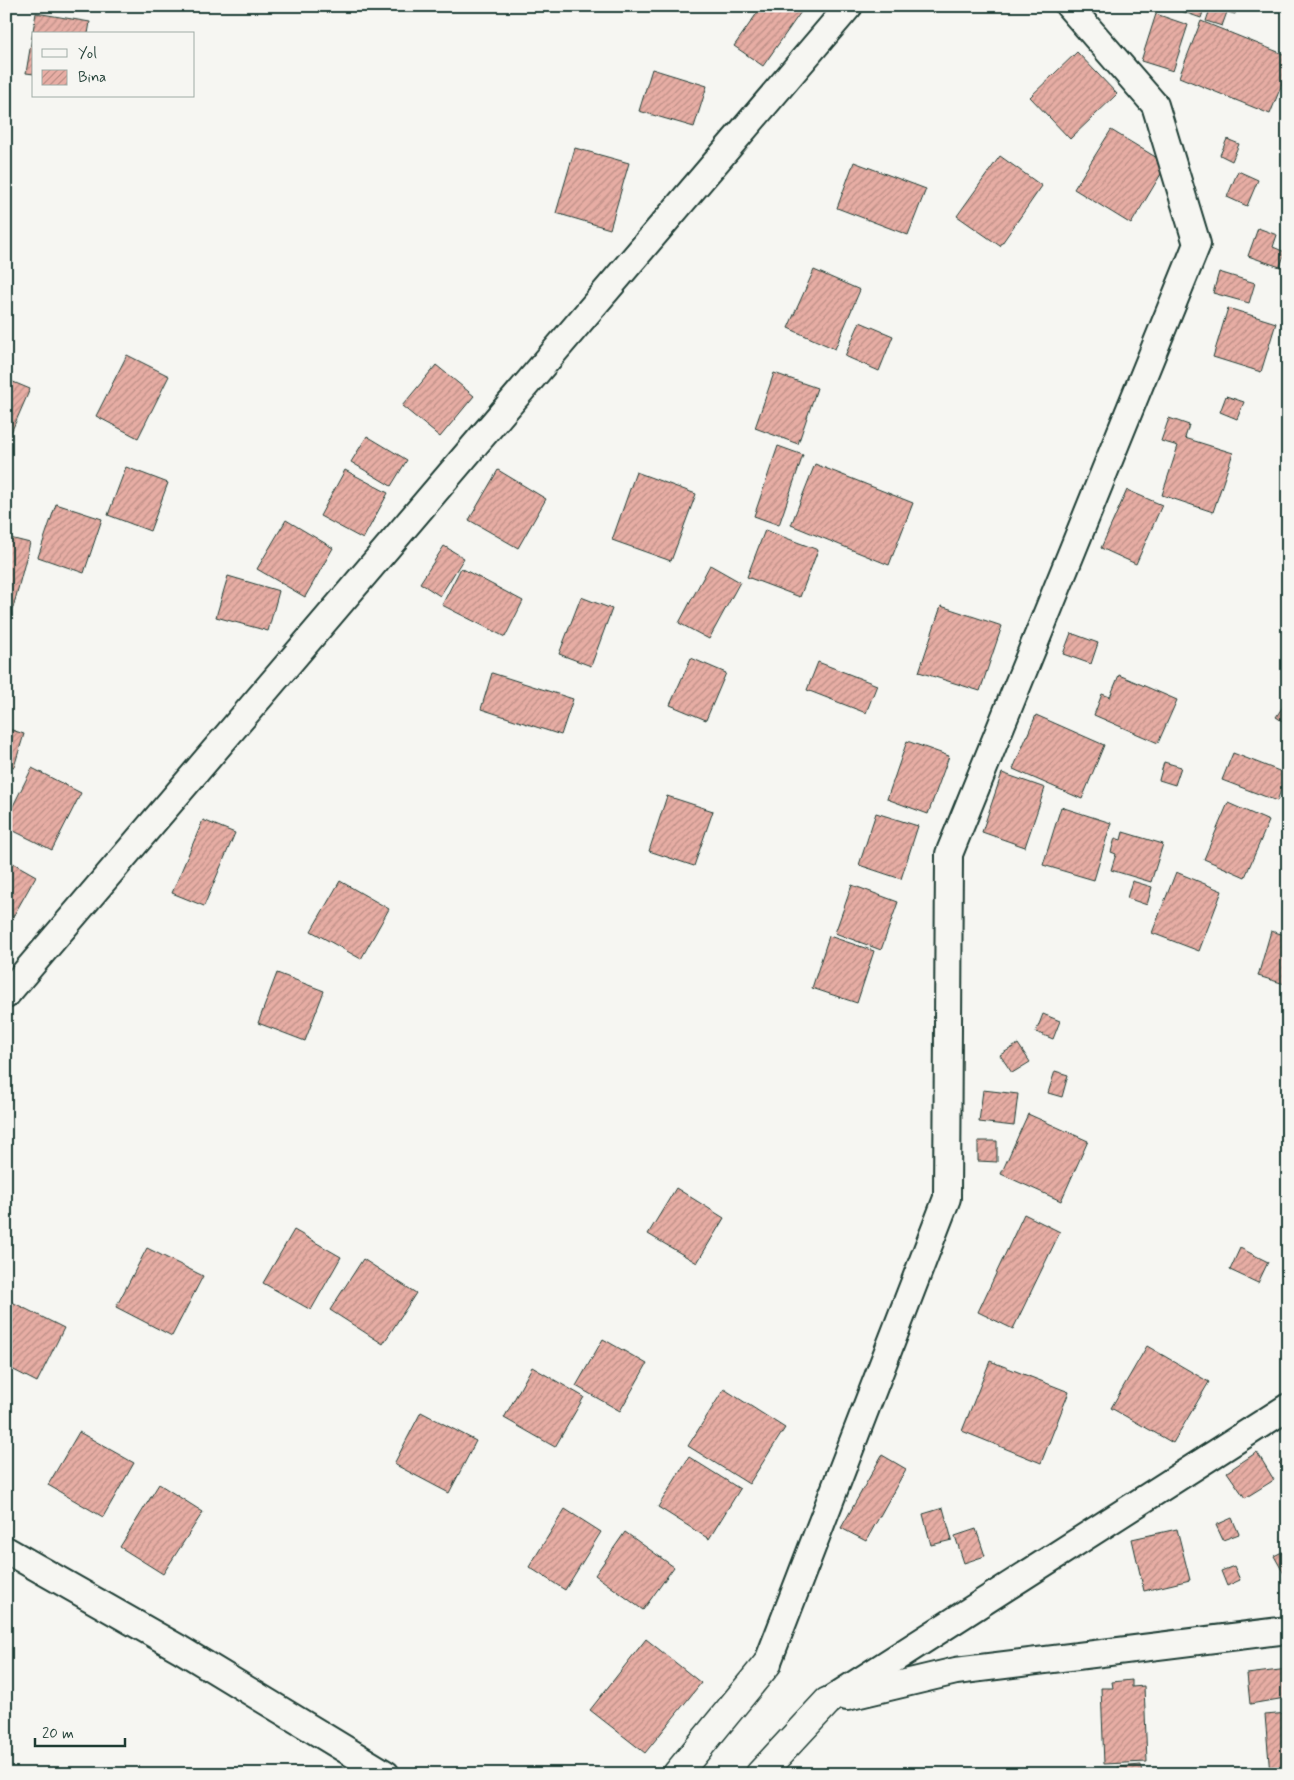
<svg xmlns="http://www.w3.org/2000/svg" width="1294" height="1780" font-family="Mynerve,sans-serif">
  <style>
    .building { fill: url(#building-hatch); stroke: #1f3d34 }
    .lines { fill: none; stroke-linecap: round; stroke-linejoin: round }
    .street-casing { stroke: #1f3d34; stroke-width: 30 }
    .secondary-casing { stroke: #1f3d34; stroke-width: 31 }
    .street { stroke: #f6f6f2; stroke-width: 26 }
    .secondary { stroke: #f6f6f2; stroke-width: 28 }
  </style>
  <defs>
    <pattern id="building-hatch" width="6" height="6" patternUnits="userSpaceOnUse" patternTransform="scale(1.25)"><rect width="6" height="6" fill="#e7ada4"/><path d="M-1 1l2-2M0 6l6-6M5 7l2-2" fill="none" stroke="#bb8e86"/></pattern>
  </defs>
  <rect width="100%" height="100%" fill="#f6f6f2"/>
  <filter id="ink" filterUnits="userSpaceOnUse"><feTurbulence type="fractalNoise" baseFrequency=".02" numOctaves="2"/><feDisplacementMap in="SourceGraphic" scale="10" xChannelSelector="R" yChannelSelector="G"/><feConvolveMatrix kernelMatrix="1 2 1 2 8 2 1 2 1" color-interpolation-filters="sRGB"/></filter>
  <g filter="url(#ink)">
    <g class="building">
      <polygon points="762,6 799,6 803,9 763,66 734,46"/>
      <polygon points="1179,6 1205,6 1201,18 1178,10"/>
      <polygon points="1211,6 1238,6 1235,14 1227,12 1222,26 1206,21"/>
      <polygon points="36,13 90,22 88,34 34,34 34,74 26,73"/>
      <polygon points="1156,14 1188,25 1173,71 1141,61"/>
      <polygon points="1201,21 1288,56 1288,69 1270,114 1179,77"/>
      <polygon points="1077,52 1117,94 1070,139 1030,97"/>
      <polygon points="652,69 707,86 694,127 639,111"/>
      <polygon points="1111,130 1167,164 1131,224 1074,189"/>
      <polygon points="1227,139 1239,144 1232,161 1220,155"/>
      <polygon points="575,148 629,163 610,229 556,213"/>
      <polygon points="1000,156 1042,186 1000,246 957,216"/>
      <polygon points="854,162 926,189 908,235 837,208"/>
      <polygon points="1238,171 1258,180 1247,206 1227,197"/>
      <polygon points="1258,228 1277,235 1273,247 1285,252 1280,267 1248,256"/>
      <polygon points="814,270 860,290 835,349 788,328"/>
      <polygon points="1219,272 1255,283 1249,303 1213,293"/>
      <polygon points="1228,308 1276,323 1261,372 1213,357"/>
      <polygon points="860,322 893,336 879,371 845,356"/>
      <polygon points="127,355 169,376 138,438 96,416"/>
      <polygon points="436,365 474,396 440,437 402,406"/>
      <polygon points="774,373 817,388 798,444 755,428"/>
      <polygon points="6,379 30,389 6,444"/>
      <polygon points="1226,396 1244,402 1237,419 1220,412"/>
      <polygon points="1169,418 1189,425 1185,438 1233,453 1213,512 1162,495 1178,446 1161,441"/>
      <polygon points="367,436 407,460 391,486 351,462"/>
      <polygon points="778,446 803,455 779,525 754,516"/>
      <polygon points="815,464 913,503 889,565 791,525"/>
      <polygon points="126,467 168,483 150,531 108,515"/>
      <polygon points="345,470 388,493 363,539 320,516"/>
      <polygon points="498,470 546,499 518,548 469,520"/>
      <polygon points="636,472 696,494 671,561 612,540"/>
      <polygon points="1127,490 1162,505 1136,564 1101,548"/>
      <polygon points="56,504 102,519 84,573 38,557"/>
      <polygon points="286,520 333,548 305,597 257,569"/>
      <polygon points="765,530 818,550 800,597 747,577"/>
      <polygon points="6,537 30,543 13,608 6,606"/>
      <polygon points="444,546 464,558 440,596 420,583"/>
      <polygon points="710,565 740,582 709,639 679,623"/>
      <polygon points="461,568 523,601 505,637 442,605"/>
      <polygon points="228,576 279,591 268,631 216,617"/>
      <polygon points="581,597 612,609 591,666 559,654"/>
      <polygon points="941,606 1002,626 980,691 919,672"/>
      <polygon points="1071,633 1098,643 1091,664 1063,654"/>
      <polygon points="691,658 726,673 706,720 670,705"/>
      <polygon points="818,662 877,685 866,713 807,690"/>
      <polygon points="492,673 573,699 561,735 481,709"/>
      <polygon points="1119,675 1177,700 1158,743 1094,715 1102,694 1110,697"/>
      <polygon points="1288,699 1288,725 1276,717"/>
      <polygon points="1036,715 1104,745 1082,799 1013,769"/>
      <polygon points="6,728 24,734 14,767 6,764"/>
      <polygon points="907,741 949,756 928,814 887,799"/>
      <polygon points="1233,753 1287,774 1277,801 1222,780"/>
      <polygon points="1164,762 1181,767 1175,785 1159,780"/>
      <polygon points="32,768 81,793 52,850 6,827 6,820"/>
      <polygon points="1002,773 1045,788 1025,847 982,832"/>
      <polygon points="667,796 713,811 694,866 649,851"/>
      <polygon points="1228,803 1269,821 1245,877 1204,859"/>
      <polygon points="1061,807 1111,823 1094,880 1043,865"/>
      <polygon points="876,813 918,826 901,879 859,865"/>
      <polygon points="203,820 235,833 204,906 172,893"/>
      <polygon points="1123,832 1163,844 1151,882 1111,870 1116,854 1111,852 1115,838 1121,840"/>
      <polygon points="6,859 36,876 6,929"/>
      <polygon points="1176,872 1222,891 1199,951 1152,933"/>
      <polygon points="340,881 389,909 361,959 311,931"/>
      <polygon points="1132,881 1152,887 1147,905 1127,898"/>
      <polygon points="852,885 898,902 881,950 835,933"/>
      <polygon points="1271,931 1288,936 1288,985 1258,976"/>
      <polygon points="829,936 874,951 857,1003 812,988"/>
      <polygon points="277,973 324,991 305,1041 258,1023"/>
      <polygon points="1043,1014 1060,1021 1053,1039 1036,1032"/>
      <polygon points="1018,1044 1030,1062 1012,1073 1000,1055"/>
      <polygon points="1055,1071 1068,1075 1062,1097 1048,1093"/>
      <polygon points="983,1090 1018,1094 1014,1126 979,1122"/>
      <polygon points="1028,1114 1088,1141 1061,1201 1001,1174"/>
      <polygon points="978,1141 997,1141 997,1162 978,1161"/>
      <polygon points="676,1188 724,1218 697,1263 648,1234"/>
      <polygon points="1024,1214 1060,1232 1013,1329 978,1312"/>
      <polygon points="294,1230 341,1257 311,1310 263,1283"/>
      <polygon points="147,1248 203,1276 172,1336 116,1307"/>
      <polygon points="1240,1248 1268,1262 1258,1283 1230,1270"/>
      <polygon points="363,1259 416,1293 383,1344 330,1310"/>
      <polygon points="8,1300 64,1328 37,1382 6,1366"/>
      <polygon points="603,1339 647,1364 620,1411 576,1386"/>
      <polygon points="1147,1346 1209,1382 1173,1443 1111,1408"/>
      <polygon points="990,1361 1069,1392 1041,1463 962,1431"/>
      <polygon points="532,1367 584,1397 555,1447 504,1418"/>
      <polygon points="724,1389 785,1428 749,1484 688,1446"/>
      <polygon points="421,1412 476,1441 449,1493 394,1464"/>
      <polygon points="79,1432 134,1463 103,1517 48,1485"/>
      <polygon points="1257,1452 1274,1480 1245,1498 1227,1472"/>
      <polygon points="882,1455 906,1469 866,1541 841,1528"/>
      <polygon points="1288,1455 1288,1472 1279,1463"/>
      <polygon points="689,1457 740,1489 709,1539 658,1507"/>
      <polygon points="159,1484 203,1512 163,1574 120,1547"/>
      <polygon points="943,1508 952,1540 931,1545 923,1514"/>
      <polygon points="565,1509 601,1532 565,1590 529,1567"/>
      <polygon points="1232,1518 1239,1534 1223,1540 1216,1525"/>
      <polygon points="976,1529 985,1556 964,1563 955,1536"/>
      <polygon points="1177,1529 1190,1580 1144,1591 1132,1539"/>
      <polygon points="625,1532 674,1567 643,1610 595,1575"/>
      <polygon points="1288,1549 1288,1581 1274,1556"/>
      <polygon points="1234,1566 1240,1580 1227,1586 1221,1571"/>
      <polygon points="646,1639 701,1683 645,1753 590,1710"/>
      <polygon points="1288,1669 1288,1710 1285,1698 1250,1704 1247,1674"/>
      <polygon points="1132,1680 1132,1687 1144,1686 1147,1762 1104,1764 1101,1688 1113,1688 1112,1682"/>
      <polygon points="1288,1713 1288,1774 1270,1774 1265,1715"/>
      <polygon points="1141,1765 1142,1774 1118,1774 1118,1767"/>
    </g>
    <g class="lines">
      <g class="street-casing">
        <g id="street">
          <polyline points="6,995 849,6"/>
          <polyline points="6,1550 180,1649 386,1774"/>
          <polyline points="767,1664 947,1198 949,854 1197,244 1155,105 1069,6"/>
          <polyline points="847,1697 956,1671 1288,1630"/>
          <polyline points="827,1702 1288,1407"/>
        </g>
      </g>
      <g class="secondary-casing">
        <g id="secondary">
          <polyline points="677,1774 767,1664"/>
          <polyline points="760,1774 827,1702"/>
        </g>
      </g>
      <use href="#street" class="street"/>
      <use href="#secondary" class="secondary"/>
    </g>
  </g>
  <rect width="1294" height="1780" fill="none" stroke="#f6f6f2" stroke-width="25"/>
  <rect x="12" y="12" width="1269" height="1755" fill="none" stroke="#1f3d34" stroke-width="2" filter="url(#ink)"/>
  <rect x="32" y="32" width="162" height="65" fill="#f6f6f2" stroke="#a0aca6"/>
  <rect x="42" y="49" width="25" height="8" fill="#f6f6f2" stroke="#a0aca6"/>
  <text x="78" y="58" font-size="15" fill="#1f3d34">Yol</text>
  <rect x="42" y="70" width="25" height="15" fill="url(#building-hatch)" stroke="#a0aca6"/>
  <text x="78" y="82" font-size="15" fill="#1f3d34">Bina</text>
  <path d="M35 1738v8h90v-8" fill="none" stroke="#1f3d34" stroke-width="2.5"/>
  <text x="42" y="1738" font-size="15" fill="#1f3d34" stroke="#f6f6f2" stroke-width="4" paint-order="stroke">20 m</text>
</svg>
